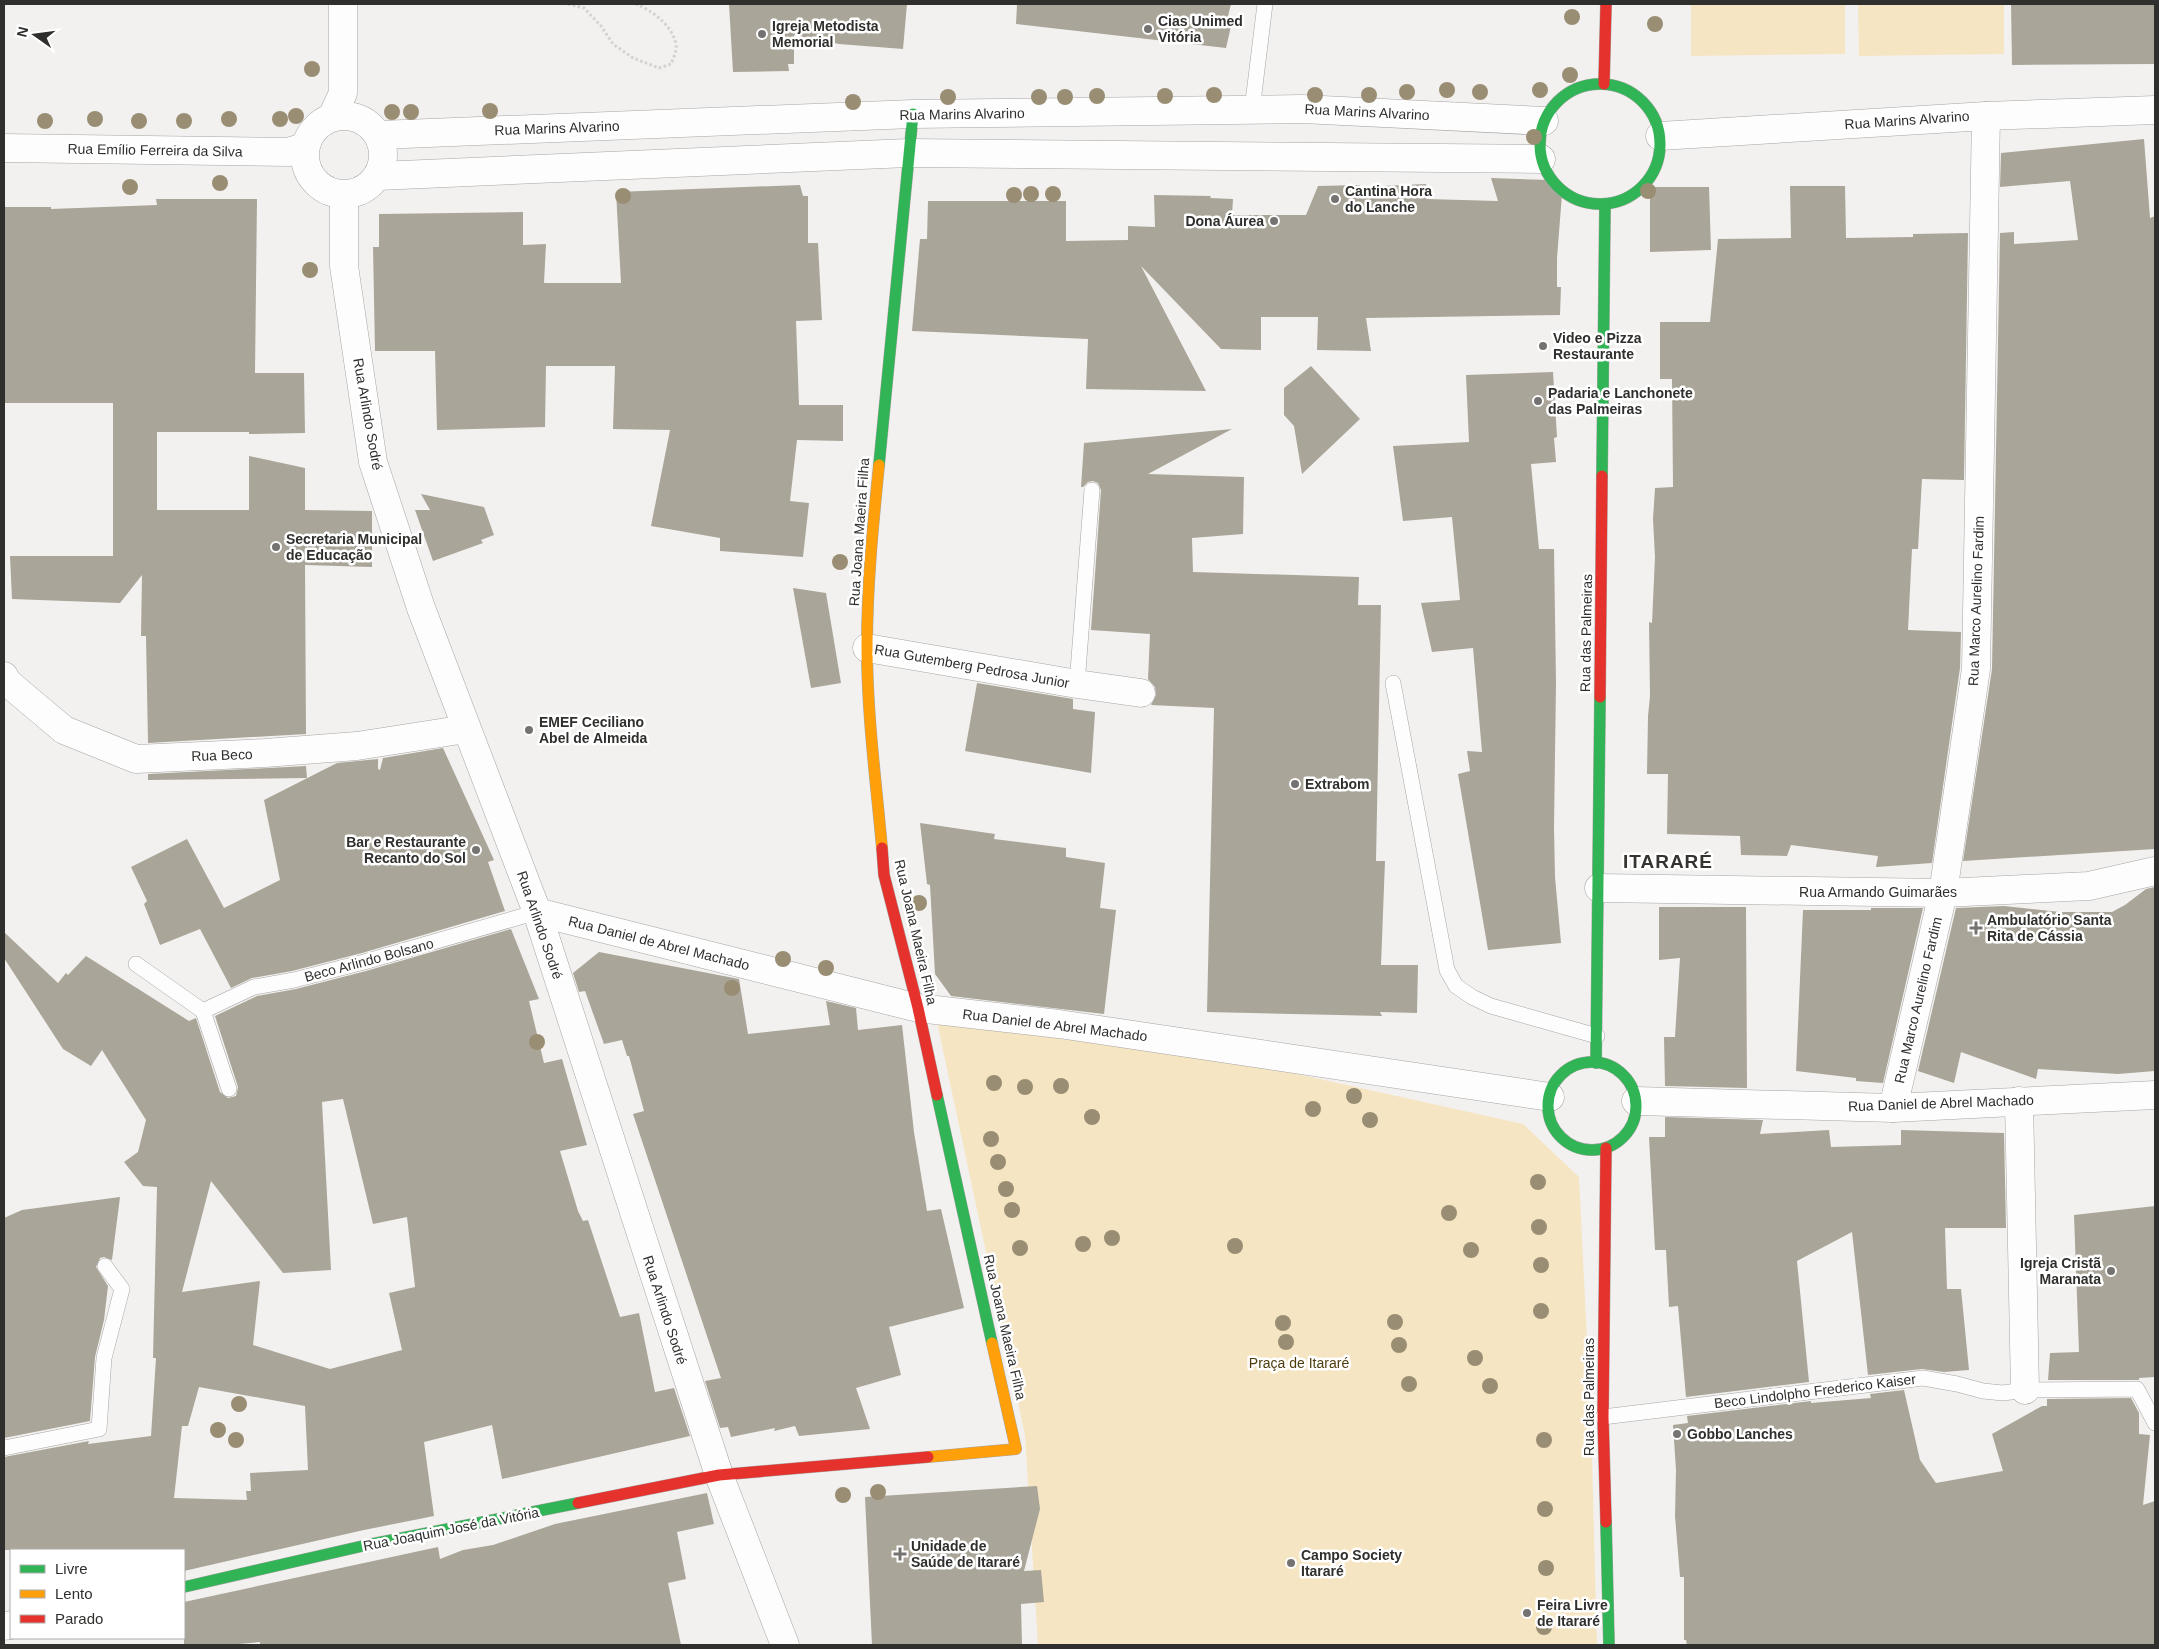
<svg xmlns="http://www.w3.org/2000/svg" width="2159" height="1649" font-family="Arial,sans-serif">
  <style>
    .park { fill: #f5e5c3 }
    .building { fill: #aaa599; fill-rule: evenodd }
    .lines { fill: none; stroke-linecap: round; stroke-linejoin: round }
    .lane-casing { stroke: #a6a5a4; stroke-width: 16 }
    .street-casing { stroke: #a6a5a4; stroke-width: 29 }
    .fast-casing { stroke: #a6a5a4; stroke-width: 12 }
    .slow-casing { stroke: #a6a5a4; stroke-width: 12 }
    .jam-casing { stroke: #a6a5a4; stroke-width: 12 }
    .path { stroke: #d2d2d1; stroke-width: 3; stroke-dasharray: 2.5 2.5; stroke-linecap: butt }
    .lane { stroke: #fdfdfd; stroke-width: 15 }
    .street { stroke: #fdfdfd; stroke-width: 28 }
    .fast { stroke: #30b455; stroke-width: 11 }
    .slow { stroke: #ff9f0a; stroke-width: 11 }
    .jam { stroke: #e5322d; stroke-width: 11 }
    .tree { fill: #998e73 }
    .poi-dot { fill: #747371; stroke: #fff; stroke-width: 2 }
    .labels { text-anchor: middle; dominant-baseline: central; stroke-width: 5; stroke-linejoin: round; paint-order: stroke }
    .poi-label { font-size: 14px; font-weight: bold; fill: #2f2f2d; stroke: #fff; text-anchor: start }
    .street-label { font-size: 14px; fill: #2f2f2d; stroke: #fff }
    .park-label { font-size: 14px; fill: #4f3d0d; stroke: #fff }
    .district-label { font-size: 19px; font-weight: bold; letter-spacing: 1px; fill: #363431; stroke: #fff }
  </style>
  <rect width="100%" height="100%" fill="#f3f1ef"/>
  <g class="park">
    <polygon points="1691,4 1845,4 1845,54 1691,56"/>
    <polygon points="1858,4 2004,4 2004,54 1859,56"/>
    <polygon points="937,1022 1256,1065 1523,1124 1579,1177 1591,1422 1597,1645 1038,1645 1025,1435"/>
  </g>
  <g class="building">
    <polygon points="729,4 907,4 903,49 839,44 794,35 794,64 788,64 789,71 733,72"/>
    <polygon points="1017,4 1231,4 1227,20 1232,22 1226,48 1016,24"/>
    <polygon points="2011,4 2155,4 2155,64 2012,65"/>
    <polygon points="2144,139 2150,218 2155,216 2155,849 1963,861 1992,669 2000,233 2014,232 2014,244 2078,240 2070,181 2000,187 2001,153"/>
    <polygon points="1491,178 1549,180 1562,194 1557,258 1557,287 1561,287 1560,315 1366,318 1371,351 1317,350 1318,317 1261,317 1261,350 1221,349 1141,266 1206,391 1086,389 1088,339 912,331 920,239 927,239 928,201 1066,201 1066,241 1128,240 1128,226 1155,227 1154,195 1211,196 1210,198 1233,199 1232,215 1306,215 1318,186 1360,185 1360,187 1426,184 1427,199 1498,201"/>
    <polygon points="800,185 803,196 808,196 808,243 818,243 822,320 796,321 799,405 843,405 843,441 797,440 790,501 809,503 803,557 720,551 720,538 651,526 670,430 613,429 615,366 546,366 545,427 437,430 435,351 375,351 373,247 379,247 379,214 523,212 523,245 546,244 544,283 621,283 616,192"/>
    <polygon points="1790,186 1845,186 1846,238 1913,237 1913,234 1968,233 1964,480 1922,479 1918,549 1912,549 1908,630 1961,632 1960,668 1932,863 1876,867 1878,856 1791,845 1787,856 1741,855 1740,836 1667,834 1668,774 1647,774 1648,716 1650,696 1649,622 1652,623 1655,557 1653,519 1655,488 1673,487 1672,379 1660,379 1660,322 1710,322 1718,239 1791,238"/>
    <polygon points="1650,187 1709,187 1711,250 1650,252"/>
    <polygon points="156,199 257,199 255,373 304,373 305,433 249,434 249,432 157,432 157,510 249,510 249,456 305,468 305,510 372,511 372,567 305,565 306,734 148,743 146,636 141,636 142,575 120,603 12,599 10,556 113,556 113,403 4,403 4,207 51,207 51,209 157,205"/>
    <polygon points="1311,366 1360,419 1302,474 1294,426 1284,415 1284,388"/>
    <polygon points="1553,372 1557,437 1554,438 1556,462 1531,464 1539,549 1554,549 1556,683 1554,828 1555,877 1561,943 1488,950 1458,774 1470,771 1467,751 1482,752 1473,648 1432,652 1421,603 1460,600 1452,517 1403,521 1393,446 1469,442 1466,375"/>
    <polygon points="1232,429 1148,474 1244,477 1243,534 1192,538 1193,572 1359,577 1358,605 1381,605 1376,861 1385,861 1381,965 1418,965 1417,1013 1380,1012 1382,1016 1207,1012 1214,708 1151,705 1156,695 1155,687 1148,679 1150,634 1091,630 1101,490 1098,483 1093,481 1088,482 1083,487 1081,487 1084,443"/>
    <polygon points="421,494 484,507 494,535 481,540 483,543 433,561 415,510 430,510"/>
    <polygon points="793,588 826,593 841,683 811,688"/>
    <polygon points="977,683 1073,699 1073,709 1095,712 1091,773 965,751"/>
    <polygon points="443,748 494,860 488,862 505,911 362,953 292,971 252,978 231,988 200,929 160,945 144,904 147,901 131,867 187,839 224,908 280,880 264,800 337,763 378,759 378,769 380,770 383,758"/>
    <polygon points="306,766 307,778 148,780 148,774"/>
    <polygon points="920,823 995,834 994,839 1066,848 1066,857 1105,863 1100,908 1116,910 1104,1014 951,996 935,974 930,885 927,884"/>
    <polygon points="2155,887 2155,1071 2118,1074 2038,1069 2036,1079 1961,1052 1954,1083 1918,1071 1956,908 2004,906 2060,912 2112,912 2125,905 2146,889"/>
    <polygon points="1659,907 1746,907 1747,1088 1665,1086 1664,1037 1675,1037 1680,958 1659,960"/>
    <polygon points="1871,908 1923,908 1883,1083 1856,1081 1856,1078 1796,1071 1803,910 1871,910"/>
    <path d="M511,929l28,70 -10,2 15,62 18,-4 25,86 -27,6 18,60 5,10 5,-1 32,97 19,-4 16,79 19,-4 16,48 -188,43 -10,-54 -68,17 10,74 -70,14 -180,41v-21h-180v-93l85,-16 -1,3 63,-8 5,-78h-3l4,-171 -14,-1 -19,-24 14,-10 8,-32 -44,-70 -11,16 -28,-17 -59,-91v-26l54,51 8,-10 2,2 18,-19 103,65 7,-3 24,74 8,6 8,-2 2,-9 -23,-71 42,-20 39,-7 70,-18zM343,1099l30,125 34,-7 8,70 -26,6 13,57 -72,19 -77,-24 7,-64 -78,11 29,-111 72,92 48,-3 -9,-168zM199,1387l106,19 3,64 -58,3 1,18h-5l1,9 -73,-2 8,-72h6z"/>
    <polygon points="599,952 739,979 748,1034 830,1025 826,1001 856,1008 858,1030 902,1025 914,1132 927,1211 941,1209 964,1308 889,1327 901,1375 856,1388 870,1429 799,1436 795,1426 774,1431 775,1428 731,1437 728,1427 720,1428 705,1381 721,1378 633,1114 644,1111 629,1056 627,1056 622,1040 604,1044 585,991 579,992 573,973"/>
    <polygon points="1665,1117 1763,1120 1760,1134 1829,1130 1831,1147 1901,1145 1901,1130 2004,1133 2006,1228 1945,1228 1947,1289 1961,1289 1969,1370 1944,1372 1922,1369 1868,1375 1852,1232 1797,1261 1809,1382 1686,1397 1678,1306 1669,1307 1666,1250 1655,1250 1649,1137 1665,1137"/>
    <polygon points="120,1197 112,1260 104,1257 100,1258 96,1267 108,1286 104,1320 95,1357 90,1421 4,1438 4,1218 22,1210"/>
    <polygon points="2155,1206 2155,1377 2139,1378 2139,1380 2048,1380 2050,1353 2079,1352 2074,1215"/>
    <polygon points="1904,1390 1920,1460 1936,1483 2003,1471 1992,1434 2042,1406 2047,1406 2047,1399 2131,1398 2139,1413 2139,1434 2150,1435 2143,1505 2155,1501 2155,1645 1687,1645 1686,1640 1684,1640 1684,1577 1680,1577 1675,1516 1676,1470 1673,1425 1688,1423 1687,1416 1811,1401 1811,1403 1871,1398 1870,1394"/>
    <polygon points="1037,1486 1040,1509 1024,1571 1041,1570 1044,1602 1021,1604 1022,1645 872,1645 865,1497"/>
    <polygon points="707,1493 714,1524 677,1532 686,1579 668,1583 681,1645 260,1645 260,1642 228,1645 184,1645 184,1602 438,1547 440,1559 463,1550 493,1545 555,1524"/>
  </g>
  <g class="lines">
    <g class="lane-casing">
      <g id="lane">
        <polyline points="1252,110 1265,4"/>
        <polyline points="1393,683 1447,970 1456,986 1472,997 1491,1006 1597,1036"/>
        <polyline points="1077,684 1092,490"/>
        <polyline points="136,964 203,1011 229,1089"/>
        <polyline points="203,1011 254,987 294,980 364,962 537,912"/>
        <polyline points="1603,1417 1923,1378 1957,1384 1983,1391 2003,1393 2025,1390 2137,1389 2155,1423"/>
        <polyline points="4,1448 99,1429 104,1358 122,1289 105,1266"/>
      </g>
    </g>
    <g class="street-casing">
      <g id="street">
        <circle cx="344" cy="155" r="39"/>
        <polyline points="332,117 343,93 343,4"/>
        <polyline points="379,135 913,114 1302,109 1544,121"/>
        <polyline points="1660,136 1986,116 2155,110"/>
        <polyline points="4,148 288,152 305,147"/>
        <polyline points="378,176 908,153 1541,159"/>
        <polyline points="344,195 344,266 373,462 421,608 537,912 719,1475 785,1645"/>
        <polyline points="867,648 1077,684 1141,693"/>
        <polyline points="4,676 7,682 64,730 136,759 265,753 357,746 466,729"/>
        <polyline points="1599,888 1943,893 2089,886 2155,871"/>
        <polyline points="537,912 918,1008 1059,1024 1550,1097"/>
        <polyline points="1636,1101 1893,1108 2155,1095"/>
        <polyline points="2019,1101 2025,1390"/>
        <polyline points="1893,1108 1943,893 1976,669 1986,116"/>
        <polyline points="4,1626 11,1625"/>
      </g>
    </g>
    <g class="fast-casing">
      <g id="fast">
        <circle cx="1600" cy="144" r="60"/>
        <polyline points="879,465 913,114"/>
        <polyline points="1602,476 1605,204"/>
        <circle cx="1592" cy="1106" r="44"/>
        <polyline points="1596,1063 1600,697"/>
        <polyline points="937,1095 992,1343"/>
        <polyline points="1606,1522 1609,1645"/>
        <polyline points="184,1587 367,1545 578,1503"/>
      </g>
    </g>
    <g class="slow-casing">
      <g id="slow">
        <path d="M879,465c-6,60 -12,121 -12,182 0,67 9,134 15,201"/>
        <polyline points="928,1457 1016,1449 992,1343"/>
      </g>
    </g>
    <g class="jam-casing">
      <g id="jam">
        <polyline points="1604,84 1606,4"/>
        <polyline points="1600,697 1602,476"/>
        <polyline points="882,848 884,875 918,1008 937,1095"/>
        <polyline points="578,1503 719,1475 928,1457"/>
        <polyline points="1606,1522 1603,1417 1606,1148"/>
      </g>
    </g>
    <path class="path" d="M568,4l16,4 17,18 12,18 20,14 26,10 12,-4c2,-5 6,-13 5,-19 -3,-19 -23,-34 -40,-41"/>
    <use href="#lane" class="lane"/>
    <use href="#street" class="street"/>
    <use href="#fast" class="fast"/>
    <use href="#slow" class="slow"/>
    <use href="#jam" class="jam"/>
  </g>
  <g class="tree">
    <circle cx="1572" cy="17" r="8"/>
    <circle cx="1655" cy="24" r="8"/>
    <circle cx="312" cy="69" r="8"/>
    <circle cx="1570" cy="75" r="8"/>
    <circle cx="1447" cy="90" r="8"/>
    <circle cx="1540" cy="90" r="8"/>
    <circle cx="1407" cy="92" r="8"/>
    <circle cx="1480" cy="92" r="8"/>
    <circle cx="1214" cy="95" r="8"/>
    <circle cx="1315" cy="95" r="8"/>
    <circle cx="1369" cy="95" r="8"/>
    <circle cx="1097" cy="96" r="8"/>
    <circle cx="1165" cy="96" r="8"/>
    <circle cx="948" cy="97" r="8"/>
    <circle cx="1039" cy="97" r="8"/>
    <circle cx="1065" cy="97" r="8"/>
    <circle cx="853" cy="102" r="8"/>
    <circle cx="490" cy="111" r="8"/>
    <circle cx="392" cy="112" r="8"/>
    <circle cx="411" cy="112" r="8"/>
    <circle cx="296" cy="116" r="8"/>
    <circle cx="95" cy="119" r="8"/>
    <circle cx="229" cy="119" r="8"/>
    <circle cx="280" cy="119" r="8"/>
    <circle cx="45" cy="121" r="8"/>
    <circle cx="139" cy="121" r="8"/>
    <circle cx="184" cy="121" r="8"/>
    <circle cx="1534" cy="137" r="8"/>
    <circle cx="220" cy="183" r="8"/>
    <circle cx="130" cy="187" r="8"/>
    <circle cx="1648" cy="191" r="8"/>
    <circle cx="1031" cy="194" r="8"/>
    <circle cx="1053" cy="194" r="8"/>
    <circle cx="1014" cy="195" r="8"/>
    <circle cx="623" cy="196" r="8"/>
    <circle cx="310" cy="270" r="8"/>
    <circle cx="840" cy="562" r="8"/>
    <circle cx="919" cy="903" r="8"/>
    <circle cx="783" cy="959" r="8"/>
    <circle cx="826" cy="968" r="8"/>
    <circle cx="732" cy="988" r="8"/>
    <circle cx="537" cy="1042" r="8"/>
    <circle cx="994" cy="1083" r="8"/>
    <circle cx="1061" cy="1086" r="8"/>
    <circle cx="1025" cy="1087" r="8"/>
    <circle cx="1354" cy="1096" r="8"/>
    <circle cx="1313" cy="1109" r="8"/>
    <circle cx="1092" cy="1117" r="8"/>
    <circle cx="1370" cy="1120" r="8"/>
    <circle cx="991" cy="1139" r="8"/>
    <circle cx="998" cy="1162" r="8"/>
    <circle cx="1538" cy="1182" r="8"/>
    <circle cx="1006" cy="1189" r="8"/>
    <circle cx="1012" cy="1210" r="8"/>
    <circle cx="1449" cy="1213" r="8"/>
    <circle cx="1539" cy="1227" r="8"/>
    <circle cx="1112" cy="1238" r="8"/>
    <circle cx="1083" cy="1244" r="8"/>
    <circle cx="1235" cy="1246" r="8"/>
    <circle cx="1020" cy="1248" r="8"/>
    <circle cx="1471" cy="1250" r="8"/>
    <circle cx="1541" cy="1265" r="8"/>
    <circle cx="1541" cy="1311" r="8"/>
    <circle cx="1395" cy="1322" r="8"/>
    <circle cx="1283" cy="1323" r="8"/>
    <circle cx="1286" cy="1342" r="8"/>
    <circle cx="1399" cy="1345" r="8"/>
    <circle cx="1475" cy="1358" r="8"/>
    <circle cx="1409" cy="1384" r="8"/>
    <circle cx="1490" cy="1386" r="8"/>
    <circle cx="239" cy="1404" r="8"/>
    <circle cx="218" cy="1430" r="8"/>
    <circle cx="236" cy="1440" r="8"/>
    <circle cx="1544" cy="1440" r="8"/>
    <circle cx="878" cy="1492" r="8"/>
    <circle cx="843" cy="1495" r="8"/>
    <circle cx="1545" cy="1509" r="8"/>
    <circle cx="1546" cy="1568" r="8"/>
    <circle cx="1544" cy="1627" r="8"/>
  </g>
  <g class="poi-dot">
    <circle cx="1148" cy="29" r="5"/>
    <circle cx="762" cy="34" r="5"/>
    <circle cx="1335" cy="199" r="5"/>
    <circle cx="1274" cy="221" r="5"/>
    <circle cx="1543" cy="346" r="5"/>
    <circle cx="1538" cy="401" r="5"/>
    <circle cx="276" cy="547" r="5"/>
    <circle cx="529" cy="730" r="5"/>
    <circle cx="1295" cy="784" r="5"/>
    <circle cx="476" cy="850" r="5"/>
    <path d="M1973.5 920.5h5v5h5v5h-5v5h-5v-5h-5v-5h5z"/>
    <circle cx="2111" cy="1271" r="5"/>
    <circle cx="1677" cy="1434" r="5"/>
    <path d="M897.5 1546.5h5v5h5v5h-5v5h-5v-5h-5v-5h5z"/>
    <circle cx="1291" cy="1563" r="5"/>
    <circle cx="1527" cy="1613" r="5"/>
  </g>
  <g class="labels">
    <g class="poi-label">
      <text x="1158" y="21">Cias Unimed<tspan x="1158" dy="16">Vitória</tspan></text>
      <text x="772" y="26">Igreja Metodista<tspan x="772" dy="16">Memorial</tspan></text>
      <text x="1345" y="191">Cantina Hora<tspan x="1345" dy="16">do Lanche</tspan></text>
      <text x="1264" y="221" text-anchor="end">Dona Áurea</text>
      <text x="1553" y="338">Video e Pizza<tspan x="1553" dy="16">Restaurante</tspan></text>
      <text x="1548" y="393">Padaria e Lanchonete<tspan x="1548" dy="16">das Palmeiras</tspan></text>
      <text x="286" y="539">Secretaria Municipal<tspan x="286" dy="16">de Educação</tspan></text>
      <text x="539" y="722">EMEF Ceciliano<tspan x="539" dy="16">Abel de Almeida</tspan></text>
      <text x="1305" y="784">Extrabom</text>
      <text x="466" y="842" text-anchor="end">Bar e Restaurante<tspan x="466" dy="16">Recanto do Sol</tspan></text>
      <text x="1987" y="920">Ambulatório Santa<tspan x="1987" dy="16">Rita de Cássia</tspan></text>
      <text x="2101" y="1263" text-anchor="end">Igreja Cristã<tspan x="2101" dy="16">Maranata</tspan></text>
      <text x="1687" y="1434">Gobbo Lanches</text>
      <text x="911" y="1546">Unidade de<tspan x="911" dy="16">Saúde de Itararé</tspan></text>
      <text x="1301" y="1555">Campo Society<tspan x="1301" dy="16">Itararé</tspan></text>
      <text x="1537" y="1605">Feira Livre<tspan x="1537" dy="16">de Itararé</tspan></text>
    </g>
    <g class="street-label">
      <text transform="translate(1367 112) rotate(3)">Rua Marins Alvarino</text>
      <text transform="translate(962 114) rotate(-1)">Rua Marins Alvarino</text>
      <text transform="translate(1907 120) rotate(-4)">Rua Marins Alvarino</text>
      <text transform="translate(557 128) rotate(-2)">Rua Marins Alvarino</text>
      <text transform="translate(155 150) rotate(1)">Rua Emílio Ferreira da Silva</text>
      <text transform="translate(368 414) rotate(80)">Rua Arlindo Sodré</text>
      <text transform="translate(859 532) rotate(-86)">Rua Joana Maeira Filha</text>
      <text transform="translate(1976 601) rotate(-88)">Rua Marco Aurelino Fardim</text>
      <text transform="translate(1586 633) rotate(-89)">Rua das Palmeiras</text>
      <text transform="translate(972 666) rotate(10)">Rua Gutemberg Pedrosa Junior</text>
      <text transform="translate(222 755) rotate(-2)">Rua Beco</text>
      <text x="1878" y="892">Rua Armando Guimarães</text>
      <text transform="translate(540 925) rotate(71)">Rua Arlindo Sodré</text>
      <text transform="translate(916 932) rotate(77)">Rua Joana Maeira Filha</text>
      <text transform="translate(659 943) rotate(14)">Rua Daniel de Abrel Machado</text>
      <text transform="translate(369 960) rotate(-15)">Beco Arlindo Bolsano</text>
      <text transform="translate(1918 1000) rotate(-77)">Rua Marco Aurelino Fardim</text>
      <text transform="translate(1055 1025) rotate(7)">Rua Daniel de Abrel Machado</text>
      <text transform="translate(1941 1103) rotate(-2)">Rua Daniel de Abrel Machado</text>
      <text transform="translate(665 1310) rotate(72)">Rua Arlindo Sodré</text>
      <text transform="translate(1005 1327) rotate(77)">Rua Joana Maeira Filha</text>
      <text transform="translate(1815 1391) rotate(-7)">Beco Lindolpho Frederico Kaiser</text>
      <text transform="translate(1589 1397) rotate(-90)">Rua das Palmeiras</text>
      <text transform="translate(451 1529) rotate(-11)">Rua Joaquim José da Vitória</text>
    </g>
    <g class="park-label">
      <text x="1299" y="1363">Praça de Itararé</text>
    </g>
    <g class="district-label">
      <text x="1668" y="861">ITARARÉ</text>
    </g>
  </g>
  <rect width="2159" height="1649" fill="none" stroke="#2f2f2d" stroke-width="10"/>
  <rect x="10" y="1549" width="175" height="90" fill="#ffffff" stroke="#acacab"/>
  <rect x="20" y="1565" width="25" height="8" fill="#30b455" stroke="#acacab"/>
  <text x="55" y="1574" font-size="15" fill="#2f2f2d">Livre</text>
  <rect x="20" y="1590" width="25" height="8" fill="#ff9f0a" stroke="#acacab"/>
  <text x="55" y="1599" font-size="15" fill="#2f2f2d">Lento</text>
  <rect x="20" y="1615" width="25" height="8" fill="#e5322d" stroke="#acacab"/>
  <text x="55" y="1624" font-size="15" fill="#2f2f2d">Parado</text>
  <g transform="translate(35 35) rotate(284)" stroke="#ffffff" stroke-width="4" paint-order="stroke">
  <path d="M0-4L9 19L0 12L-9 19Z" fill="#2f2f2d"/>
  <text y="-8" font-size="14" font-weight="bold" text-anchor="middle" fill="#2f2f2d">N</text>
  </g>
</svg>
